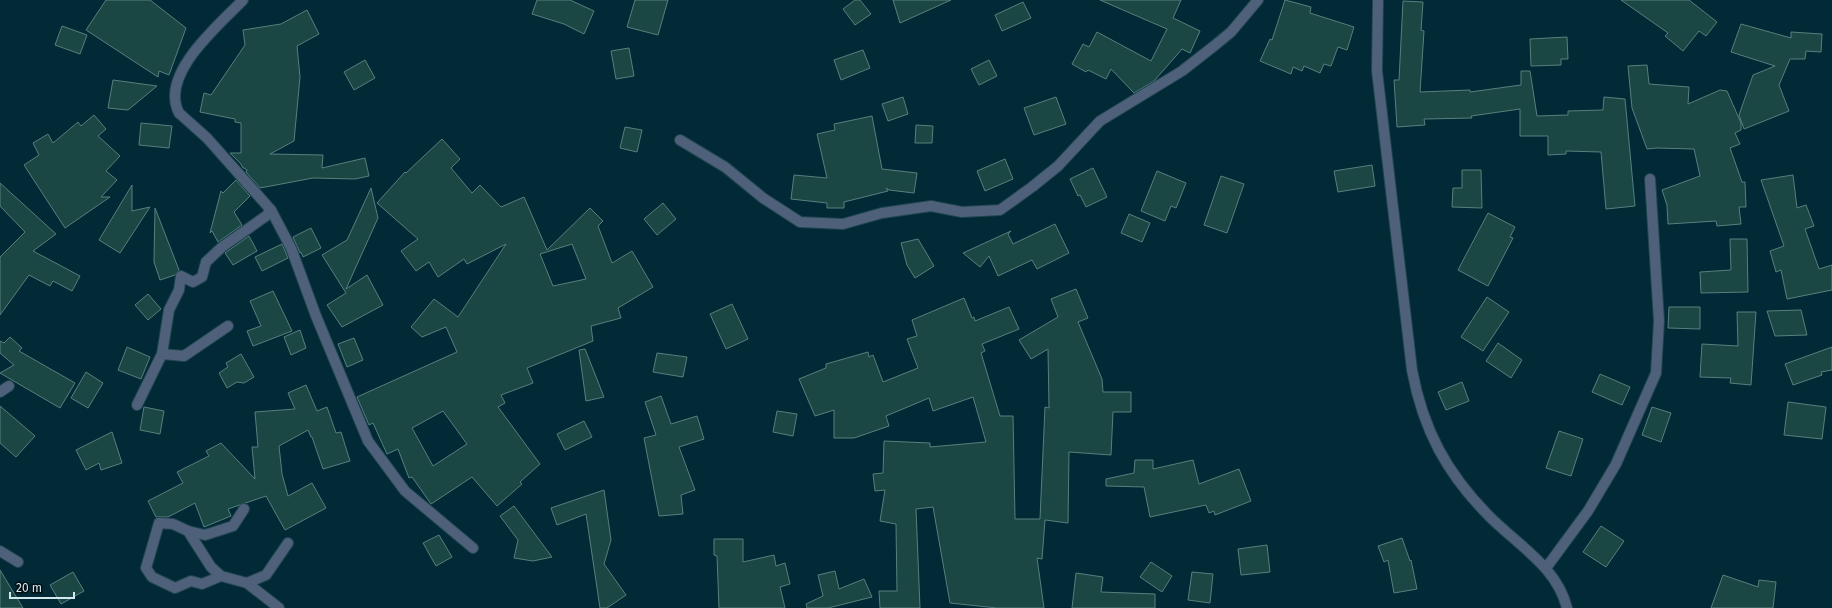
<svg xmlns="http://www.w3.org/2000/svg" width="1832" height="608" font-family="'Fira Sans',sans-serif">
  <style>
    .building { fill: #1a4644; stroke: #55807e; fill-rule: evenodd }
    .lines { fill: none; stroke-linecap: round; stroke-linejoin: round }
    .street-casing { stroke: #1f4550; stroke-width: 12 }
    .street { stroke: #4f617a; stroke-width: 10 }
  </style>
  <rect width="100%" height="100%" fill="#022a36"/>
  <g class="building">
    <polygon points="106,0 150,0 186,28 169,75 159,71 158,77 86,30"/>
    <polygon points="537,0 570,0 594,11 584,34 564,24 532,14"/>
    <polygon points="635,0 668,0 658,35 627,27"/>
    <polygon points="855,0 860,0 871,14 855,25 843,9"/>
    <polygon points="893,0 951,0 900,23"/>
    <polygon points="1100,0 1181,0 1173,18 1200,31 1190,53 1182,49 1154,81 1134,93 1111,69 1106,79 1088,70 1086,72 1072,64 1083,44 1089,47 1097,32 1151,61 1167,29"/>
    <polygon points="1285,0 1311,7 1310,13 1354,27 1347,50 1338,47 1331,66 1324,64 1320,73 1304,66 1302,71 1293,67 1291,74 1260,61 1270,39 1272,40"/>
    <polygon points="1621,0 1689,0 1717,22 1706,36 1699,31 1683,51 1665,36 1668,33"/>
    <polygon points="1403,1 1423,2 1421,30 1424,31 1420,92 1470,90 1470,92 1521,85 1521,71 1530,71 1537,116 1568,115 1568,111 1603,110 1604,97 1625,99 1635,206 1606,209 1601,152 1566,151 1566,154 1548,155 1548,136 1520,136 1520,109 1471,116 1472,118 1424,119 1425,125 1397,127 1394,80 1399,80"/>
    <polygon points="1023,2 1031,18 1002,31 995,15"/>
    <polygon points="307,10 319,34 297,46 300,77 294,141 270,154 323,155 322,168 365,158 369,176 355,179 313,178 260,188 246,172 247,170 244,168 243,168 241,164 230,153 241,153 241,123 235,122 235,119 200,112 204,93 211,95 245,45 243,30 281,24"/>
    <polygon points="1741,24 1791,38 1791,32 1822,34 1821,52 1806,51 1805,59 1790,59 1779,85 1789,111 1744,129 1739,115 1753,75 1775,66 1731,52"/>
    <polygon points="62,26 87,35 80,54 55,45"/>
    <polygon points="1567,37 1568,59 1561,59 1561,65 1531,66 1530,39"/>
    <polygon points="629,48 634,76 616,79 611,51"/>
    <polygon points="863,50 870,68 841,80 834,60"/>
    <polygon points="365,60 375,78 354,90 344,72"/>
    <polygon points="989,60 997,76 979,85 971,69"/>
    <polygon points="1647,65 1649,84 1689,87 1688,104 1720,90 1727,91 1741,123 1741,130 1735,133 1740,144 1730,148 1742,182 1745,182 1746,207 1739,207 1741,224 1717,226 1716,221 1668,224 1667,205 1662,190 1700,176 1694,149 1657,148 1647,149 1632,108 1628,66"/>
    <polygon points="113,80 157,86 128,110 108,108"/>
    <polygon points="903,97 908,114 888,121 882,104"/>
    <polygon points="1056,97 1066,124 1034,135 1024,108"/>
    <polygon points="94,115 106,129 98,136 120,156 106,171 117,180 101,197 110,197 65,228 24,165 39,155 33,143 48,134 53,143 78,122 81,126"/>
    <polygon points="872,116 882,169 917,173 914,193 889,190 886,188 888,191 844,202 844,208 827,208 827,203 791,199 794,175 827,178 817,134 835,130 834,124"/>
    <polygon points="141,123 172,126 169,148 139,145"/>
    <polygon points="916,125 933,126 932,143 915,143"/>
    <polygon points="625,127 642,130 637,152 620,148"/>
    <path d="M442,139l18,20 -9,9 21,25 8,-8 21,22 23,-10 23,53 43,-42 13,13 -5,5 14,37 20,-12 21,36 -35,21 3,10 -30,8 2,15 -66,27 6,15 -32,12 4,8 -7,4 42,57 -20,18 2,2 -25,22 -25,-29 -41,27 -19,-27 -3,1 -11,-29 -11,5 -14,-31 -4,2 -12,-28 100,-45 -11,-25 -24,10 -11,-10 23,-28 24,18 48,-73 -39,20 -3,-5 -26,18 -9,-15 -13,9 -15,-20 17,-12 -41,-36 28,-31 1,1zM572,244l14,35 -33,7 -13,-32zM443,411l24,33 -34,22 -21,-38z"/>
    <polygon points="1005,159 1013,179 985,191 977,171"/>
    <polygon points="1372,165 1375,186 1338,192 1334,171"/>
    <polygon points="1093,168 1107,197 1086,207 1080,195 1078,196 1070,179"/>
    <polygon points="1462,170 1481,170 1482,208 1452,207 1453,188 1462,188"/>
    <polygon points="1157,171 1186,183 1176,208 1171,206 1165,221 1141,211"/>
    <polygon points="1793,175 1797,208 1806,205 1814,226 1805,229 1819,269 1832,265 1832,290 1787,299 1781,270 1776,272 1770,251 1784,246 1761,180"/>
    <polygon points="1221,176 1244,184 1227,233 1204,225"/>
    <polygon points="236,180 250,196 234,212 242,225 218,242 212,231 210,233 221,191 223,193"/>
    <polygon points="0,183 56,234 33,251 80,276 72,291 53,281 50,286 29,275 0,315 0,257 25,232 0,206"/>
    <polygon points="132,185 132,211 150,207 120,253 99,240"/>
    <polygon points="371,188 378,218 346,289 367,275 383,305 342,327 327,305 346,293 322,255 347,240"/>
    <polygon points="663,203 676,219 657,235 644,219"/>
    <polygon points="155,208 179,270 175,275 160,280 154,262"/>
    <polygon points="1488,213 1515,227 1510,237 1513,238 1488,286 1458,270"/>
    <polygon points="1129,214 1150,223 1142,242 1121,233"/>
    <polygon points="1055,224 1069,253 1037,269 1032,260 998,276 989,256 980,267 963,253 1011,231 1008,234 1013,244"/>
    <polygon points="311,228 321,248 303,257 301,252 300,253 293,237"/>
    <polygon points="249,236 257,251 233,265 225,253"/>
    <polygon points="918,239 934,266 915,278 907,265 901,243"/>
    <polygon points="1730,239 1747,239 1748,292 1701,293 1700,272 1731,270"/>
    <polygon points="282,244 288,258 262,271 255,257"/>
    <polygon points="1076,289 1088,318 1078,322 1102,379 1103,392 1131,392 1131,412 1113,412 1111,455 1069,452 1068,523 1045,520 1042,559 1037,558 1044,608 997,608 950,603 933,507 916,509 920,608 880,608 879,591 897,591 896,524 880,521 885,490 875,491 873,474 883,473 884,441 930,443 930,447 986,442 973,397 933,411 929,398 886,416 889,426 854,438 834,438 834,410 815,416 799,379 826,368 826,364 868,352 869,357 873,355 883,382 918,368 907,339 917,336 912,320 964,298 972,318 974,317 975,321 1009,307 1019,329 982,344 985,351 981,353 1000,416 1013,416 1015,519 1040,519 1045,407 1049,408 1048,349 1031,359 1019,340 1058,317 1051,299"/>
    <polygon points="273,291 292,331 253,346 247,331 261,326 250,301"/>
    <polygon points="148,294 161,309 148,320 135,305"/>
    <polygon points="1487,297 1509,312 1483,351 1461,337"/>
    <polygon points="732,304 748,339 726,349 710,314"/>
    <polygon points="1669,307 1700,307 1700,329 1668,328"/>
    <polygon points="1801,310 1807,335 1775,336 1767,311"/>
    <polygon points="1737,312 1756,312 1751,385 1730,383 1731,378 1700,377 1702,344 1738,346"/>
    <polygon points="300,330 306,348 291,355 284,337"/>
    <polygon points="10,337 22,348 19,351 75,383 60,408 0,373 14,365 0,353 0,341 4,343"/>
    <polygon points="354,338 363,360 347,367 338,344"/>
    <polygon points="1498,343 1522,360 1511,378 1486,361"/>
    <polygon points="127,347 150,357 141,379 118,370"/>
    <polygon points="1832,347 1832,370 1821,372 1822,375 1793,385 1785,364"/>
    <polygon points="585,349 604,397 586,401 579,350"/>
    <polygon points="657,353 687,357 683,377 653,372"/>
    <polygon points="241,354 254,377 244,383 237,382 227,388 219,373 228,367 226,363"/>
    <polygon points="86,372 103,383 88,408 71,398"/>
    <polygon points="1600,374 1630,387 1622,405 1592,392"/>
    <polygon points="1462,382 1469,401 1446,410 1438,392"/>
    <polygon points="306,385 317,411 327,407 336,433 341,432 350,461 323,469 312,437 311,437 308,430 279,446 282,474 288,496 312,483 326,508 285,530 266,496 228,509 231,516 204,527 195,503 168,517 156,517 148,501 183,483 177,472 209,456 206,451 221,443 255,479 252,447 258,447 255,412 295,409 288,393"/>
    <polygon points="661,396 671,424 697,416 704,439 679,447 695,490 681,495 683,514 659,516 644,438 656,435 645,402"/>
    <polygon points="1788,402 1826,407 1822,439 1784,435"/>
    <polygon points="0,406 35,436 16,457 0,443"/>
    <polygon points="144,407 164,411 160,434 140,430"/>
    <polygon points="1652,407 1671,413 1661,442 1642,435"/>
    <polygon points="777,411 797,414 793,436 773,432"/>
    <polygon points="584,421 592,437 565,450 557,434"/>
    <polygon points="1559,431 1583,439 1571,476 1546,468"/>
    <polygon points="112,432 122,463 101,470 99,463 86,470 76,450"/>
    <polygon points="1135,460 1153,460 1153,469 1193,460 1199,484 1239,469 1251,501 1215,515 1214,511 1209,513 1206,505 1150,517 1144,487 1106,486 1106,479 1134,473"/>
    <polygon points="604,490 611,540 604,564 626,595 607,608 600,608 586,514 557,525 551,508"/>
    <polygon points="514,506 552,557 533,561 514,558 518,540 500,516"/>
    <polygon points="1601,526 1624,541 1606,567 1583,552"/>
    <polygon points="439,535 452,557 436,566 423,543"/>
    <polygon points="1402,538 1410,561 1411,560 1417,589 1394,593 1388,560 1384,562 1378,546"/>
    <polygon points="714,539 743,539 743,562 774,555 776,566 785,563 790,584 780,587 785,608 719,608 717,556 714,555"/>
    <polygon points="1267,545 1270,572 1241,575 1238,549"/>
    <polygon points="1151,562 1172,576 1162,592 1140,577"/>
    <polygon points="0,570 23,608 0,608"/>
    <polygon points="835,571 839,589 864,579 872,597 828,608 807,608 806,604 823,596 818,575"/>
    <polygon points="73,572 84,591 61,604 50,585"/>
    <polygon points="1192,572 1213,574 1210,603 1188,600"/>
    <polygon points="1076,573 1103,577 1101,592 1155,594 1155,608 1072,608"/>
    <polygon points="1723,575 1758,587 1759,580 1776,582 1773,608 1711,608"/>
  </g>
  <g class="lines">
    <g class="street-casing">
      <g id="street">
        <path d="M243,0c-24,25 -84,74 -64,113l28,25 64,72 20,38 25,68 52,125 37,50 68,57"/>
        <path d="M1378,0l-1,71 35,299c11,60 35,104 78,147 29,29 67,50 77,91"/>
        <polyline points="680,140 725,167 763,198 800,222 843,224 882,213 931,206 962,212 1000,210 1032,187 1058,166 1100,121 1182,71 1214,46 1231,32 1258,0"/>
        <polyline points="228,326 184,356 162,354 169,310 179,290 181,276 193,282 202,277 206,262 222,247 266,216 271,210"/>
        <polyline points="0,392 9,386"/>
        <polyline points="137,405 162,354"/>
        <polyline points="188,531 211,567 221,576 247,583 279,608"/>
        <polyline points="0,551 18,562"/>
        <polyline points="1546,568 1588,511 1616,464 1656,373 1659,321 1650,179"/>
        <polyline points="221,576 202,584 191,581 175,588 152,577 146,568 159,523 173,524 188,531 205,535 233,526 244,509"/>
        <polyline points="247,583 266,575 288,543"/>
      </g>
    </g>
    <use href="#street" class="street"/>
  </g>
  <path d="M10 592v6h64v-6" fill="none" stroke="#d4e8f0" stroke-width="2"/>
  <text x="16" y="592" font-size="12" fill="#d4e8f0" stroke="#031016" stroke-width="3" paint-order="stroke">20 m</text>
</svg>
